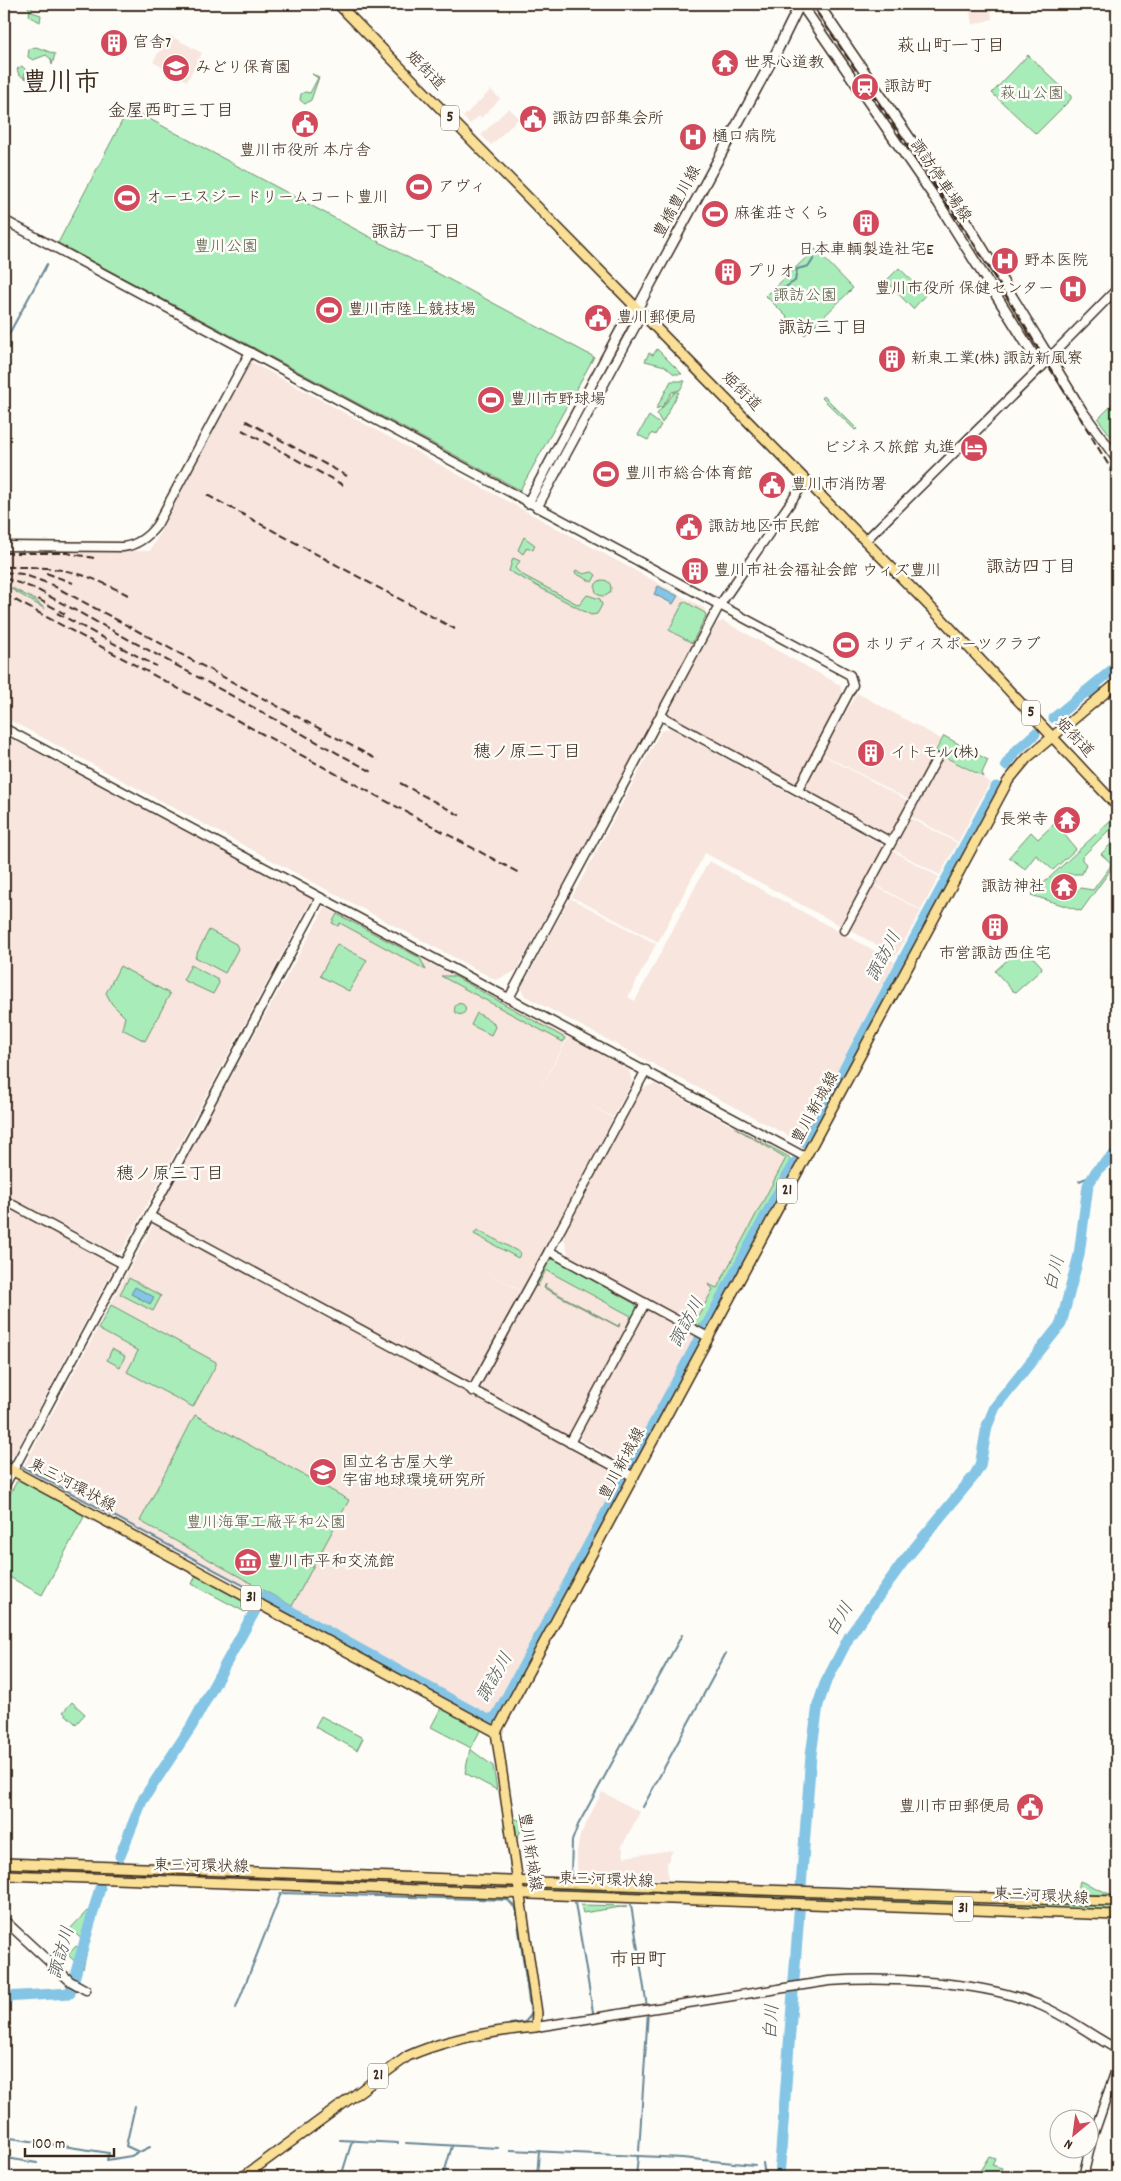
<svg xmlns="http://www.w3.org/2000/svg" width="1121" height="2181" font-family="Dekko,'Klee One',sans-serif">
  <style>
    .built { fill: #f7e5de }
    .green { fill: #a8edb9; stroke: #728c6c }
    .water { fill: #84c5e5; stroke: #678795 }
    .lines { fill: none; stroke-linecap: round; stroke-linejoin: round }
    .stream { stroke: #678795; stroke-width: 2 }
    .river { stroke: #84c5e5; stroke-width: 11 }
    .tertiary-casing { stroke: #3b2a1e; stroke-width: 11 }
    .secondary-casing { stroke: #3b2a1e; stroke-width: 12 }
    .primary-casing { stroke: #3b2a1e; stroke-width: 12 }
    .tertiary { stroke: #fdfcf7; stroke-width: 8 }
    .secondary { stroke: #fdfcf7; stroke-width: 9 }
    .primary { stroke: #fadf96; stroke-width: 9 }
    .rail { stroke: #3b2a1e; stroke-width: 2; stroke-dasharray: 8 4; stroke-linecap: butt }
    .labels { text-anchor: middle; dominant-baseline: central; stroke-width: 5; stroke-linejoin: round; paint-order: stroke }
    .shield { fill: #fdfcf7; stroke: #75695f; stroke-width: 1 }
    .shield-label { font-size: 15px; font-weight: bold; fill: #3b2a1e }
    .poi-label { font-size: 16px; fill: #3b2a1e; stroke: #fdfcf7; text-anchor: start }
    .street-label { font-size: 16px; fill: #3b2a1e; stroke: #fdfcf7 }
    .park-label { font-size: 16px; fill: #565b45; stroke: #fdfcf7 }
    .neighbourhood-label { font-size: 18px; fill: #3b2a1e; stroke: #fdfcf7 }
    .water-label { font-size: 18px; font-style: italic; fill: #51585a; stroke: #fdfcf7 }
    .quarter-label { font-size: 19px; fill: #3b2a1e; stroke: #fdfcf7 }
    .town-label { font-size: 26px; font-weight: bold; fill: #3b2a1e; stroke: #fdfcf7 }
  </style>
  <rect width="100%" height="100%" fill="#fdfcf7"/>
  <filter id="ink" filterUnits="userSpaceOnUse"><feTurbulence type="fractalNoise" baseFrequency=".02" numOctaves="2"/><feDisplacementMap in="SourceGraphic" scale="10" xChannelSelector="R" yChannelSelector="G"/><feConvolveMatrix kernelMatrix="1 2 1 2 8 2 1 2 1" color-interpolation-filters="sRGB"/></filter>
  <g filter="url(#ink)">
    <g class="built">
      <polygon points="969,4 990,4 992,19 972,25"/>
      <polygon points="169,35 202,53 187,81 153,62"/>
      <polygon points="491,90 500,99 481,118 479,116 470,124 463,117"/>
      <polygon points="509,108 519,118 491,145 481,135"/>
      <polygon points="251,362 704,608 708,617 516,971 496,980 4,717 4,550 150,551"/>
      <polygon points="723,621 840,685 843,697 799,781 791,783 671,719 668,712 716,624"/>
      <polygon points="857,693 941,739 909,800 823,754"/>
      <polygon points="670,728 881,844 883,852 843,927 705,853 658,942 572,897 661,731"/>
      <polygon points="4,735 312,899 122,1251 116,1253 4,1194"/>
      <polygon points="823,755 908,801 892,833 886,833 808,792 807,786"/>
      <polygon points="942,756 990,782 958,842 909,815"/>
      <polygon points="908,817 957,843 940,875 892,849"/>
      <polygon points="891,850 939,877 921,910 873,883"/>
      <polygon points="709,861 895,962 804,1132 789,1136 525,996 521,989 570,898 656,944 628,997 635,1001"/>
      <polygon points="872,884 921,911 896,956 848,929"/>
      <polygon points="326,908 568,1037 531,1105 569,1037 629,1070 632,1082 613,1117 586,1103 613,1118 522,1291 464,1260 521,1291 473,1380 464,1382 400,1346 408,1330 399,1346 157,1217 156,1213 324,909"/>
      <polygon points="655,1084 789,1157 699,1324 695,1326 569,1257 563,1234 641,1088"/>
      <polygon points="4,1206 111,1262 113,1269 14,1455 9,1456 4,1453"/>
      <polygon points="154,1223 623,1476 492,1718 487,1718 23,1468"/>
      <polygon points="555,1259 635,1304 638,1311 570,1435 563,1437 484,1392 481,1384 547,1261"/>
      <polygon points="650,1310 692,1333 694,1339 626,1465 581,1440 580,1436 646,1311"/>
      <polygon points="602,1792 640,1812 622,1846 624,1857 673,1850 667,1863 668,1879 577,1876 577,1852 580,1836"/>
    </g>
    <g class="green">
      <polygon points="25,4 32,4 32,12 41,15 40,22 29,16 30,9"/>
      <polygon points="36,47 55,54 52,65 51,59 46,55 33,60 28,57 29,49"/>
      <polygon points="1028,55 1071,96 1071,99 1036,134 992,93"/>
      <polygon points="22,66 26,70 24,76 28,78 31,72 42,77 31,81 19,75 17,69"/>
      <polygon points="312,74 319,77 311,100 305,104 300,100 301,94 305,92 310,93 318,78"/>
      <polygon points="129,108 594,357 520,490 58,243"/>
      <polygon points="815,249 853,288 805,335 766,296"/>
      <polygon points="899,268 926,294 913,309 886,281"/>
      <polygon points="657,349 682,374 674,374 665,366 645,361 649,353 653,355"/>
      <polygon points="671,381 685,381 680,390 672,392 663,406 656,409"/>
      <polygon points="675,392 679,392 662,423 657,414"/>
      <polygon points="824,396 857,429 855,430 822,398"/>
      <polygon points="1117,400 1117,444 1098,419"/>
      <polygon points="649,416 661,425 655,435 652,433 648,440 638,435"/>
      <polygon points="524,537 535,545 533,550 527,547 523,554 518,550"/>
      <polygon points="513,558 520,561 515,568 521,574 579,605 587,595 600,599 602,605 597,614 591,615 509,571"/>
      <polygon points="576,570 584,574 592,572 596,575 592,582 575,573"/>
      <circle cx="603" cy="588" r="8"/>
      <polygon points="12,588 35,600 45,609 11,589"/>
      <polygon points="684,601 705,613 706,616 692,643 669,630"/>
      <polygon points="944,736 988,760 982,773 984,777 935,752"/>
      <polygon points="1113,818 1116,823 1082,857 1082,860 1086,864 1082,874 1062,874 1054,885 1054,895 1059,899 1072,897 1080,888 1093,890 1110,867 1111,863 1101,854 1112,843 1117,845 1117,861 1081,911 1031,895"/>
      <polygon points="1055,823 1076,849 1053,870 1036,855 1025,869 1009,857 1031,832 1038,839"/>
      <polygon points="337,914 420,958 426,970 340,923 338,926 332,923"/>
      <polygon points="209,930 236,944 238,949 225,973 195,957"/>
      <polygon points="337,944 367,960 349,991 320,976"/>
      <polygon points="1023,946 1042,967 1041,970 1016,992 1013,991 995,971"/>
      <polygon points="191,965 218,980 219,983 213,994 183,980"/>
      <polygon points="120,966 170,994 145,1041 122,1029 125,1017 112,1004 106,993"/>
      <polygon points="441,976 454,976 565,1038 563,1042"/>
      <circle cx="460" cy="1009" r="5.5"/>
      <polygon points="477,1013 493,1022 495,1027 491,1035 471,1025"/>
      <polygon points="734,1127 789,1157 791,1164 707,1323 695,1326 691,1320 694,1313 699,1315 713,1289 708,1284 717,1288 786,1158"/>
      <polygon points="477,1230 521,1253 518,1258 474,1234"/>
      <polygon points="555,1259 635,1304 638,1311 624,1333 631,1316 546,1270 537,1287 536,1282 547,1261"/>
      <polygon points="129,1278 161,1296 153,1311 120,1294"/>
      <polygon points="546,1283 545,1287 618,1326 620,1323 619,1327 544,1288"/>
      <polygon points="111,1305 216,1362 216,1365 193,1407 127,1372 138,1351 98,1329"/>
      <polygon points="112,1349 125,1356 120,1367 107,1360"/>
      <polygon points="195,1415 349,1500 292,1606 140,1521"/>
      <polygon points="21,1480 85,1515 42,1595 4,1574 4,1505 17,1481"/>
      <polygon points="196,1575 250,1604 245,1612 192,1584"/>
      <polygon points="72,1702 85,1714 76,1724 63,1712"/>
      <polygon points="441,1708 481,1729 471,1748 431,1727"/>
      <polygon points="321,1716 363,1738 357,1750 315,1727"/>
      <polygon points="470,1749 493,1766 497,1790 465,1773"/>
      <polygon points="514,1818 525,1823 517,1838"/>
      <polygon points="1080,1881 1112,1895 1077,1894"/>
      <polygon points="536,1884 793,1893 793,1900 603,1894 537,1889"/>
      <polygon points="811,1894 912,1897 978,1902 977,1907 811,1901"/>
      <polygon points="1006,1901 1117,1906 1117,1912 1005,1905"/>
      <polygon points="581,1905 627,1906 583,1913"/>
      <polygon points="87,1911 95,1915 83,1969 68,1955 76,1946 80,1949 85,1942 70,1929"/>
      <polygon points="989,2156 995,2158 992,2165 1002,2168 998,2177 963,2177 965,2172 977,2176"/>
    </g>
    <g class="water">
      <polygon points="658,586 678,596 673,604 654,594"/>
      <polygon points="135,1287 154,1297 150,1304 131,1294"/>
    </g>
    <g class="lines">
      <g class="stream">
        <polyline points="784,288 795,281 797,269 809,266 814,258"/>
        <polyline points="4,343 47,264"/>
        <polyline points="1079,1181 1092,1176"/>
        <polyline points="4,1457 15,1463"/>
        <polyline points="19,1465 263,1596"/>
        <polyline points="643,1807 726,1653"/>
        <polyline points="571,1875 572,1841 578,1825 682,1635"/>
        <polyline points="575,1903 593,2012"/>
        <polyline points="631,1905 647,2007"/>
        <polyline points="236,2008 281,1893 508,1900 516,1909 531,2015 525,2022 510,2024"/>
        <polyline points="135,2106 126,2146 139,2152"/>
        <polyline points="4,2137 109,2153 107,2160 131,2156 150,2147"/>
        <polyline points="8,2139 6,2158 37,2163"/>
        <polyline points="340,2140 398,2143"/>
        <polyline points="406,2143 498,2148"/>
        <polyline points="510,2150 682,2158 755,2165"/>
        <polyline points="639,2151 648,2011"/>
        <polyline points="763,2163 765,2177"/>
        <polyline points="341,2177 352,2141"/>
        <polyline points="443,2177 452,2146"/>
        <polyline points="537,2177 539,2151"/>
        <polyline points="636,2177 638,2156"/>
      </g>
      <g class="river">
        <polyline points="1085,692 1117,693"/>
        <polyline points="1054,718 1117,666"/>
        <polyline points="1006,765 1015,752 1035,734"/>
        <polyline points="805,1142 996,787"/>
        <polyline points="120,1856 142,1801 191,1727 263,1596 488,1720 496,1717 794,1163"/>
        <polyline points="4,1997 70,1993 100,1888"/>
        <polyline points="779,2177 811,1755 818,1705 825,1684 849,1637 903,1562 974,1476 980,1466 987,1426 995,1407 1061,1324 1079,1255 1088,1185 1097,1170 1117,1152"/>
      </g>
      <g class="tertiary-casing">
        <g id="tertiary">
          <polyline points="4,220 850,675 853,685 798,790"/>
          <polyline points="1050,357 1117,289"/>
          <polyline points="865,541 1041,367"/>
          <path d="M4,546l119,1c15,-2 25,-10 34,-22l93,-173"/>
          <polyline points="661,716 891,842"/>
          <polyline points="4,728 805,1157"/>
          <polyline points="844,930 937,758"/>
          <polyline points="509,998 719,606 806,480"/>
          <polyline points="646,1070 549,1251 708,1337"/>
          <polyline points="4,1200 123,1264"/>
          <polyline points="150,1216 634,1477"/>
          <polyline points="472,1391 549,1251"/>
          <polyline points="570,1443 645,1303"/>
          <polyline points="4,1487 320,898"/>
          <polyline points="4,1920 70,1981 86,1990"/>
          <path d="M536,2027l293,-46c62,-4 151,0 208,23 29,11 53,31 80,45"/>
          <polyline points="1083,2177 1092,2139 1117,2067"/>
        </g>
      </g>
      <g class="secondary-casing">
        <g id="secondary">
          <polyline points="801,4 939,204 1041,367 1050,357"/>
          <polyline points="818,4 961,213 1082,411 1117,459"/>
          <polyline points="637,309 777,51 800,4"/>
          <polyline points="528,503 634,305"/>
          <polyline points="537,507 642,313"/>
        </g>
      </g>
      <g class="primary-casing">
        <g id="primary">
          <polyline points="338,4 944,621 1117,806"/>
          <polyline points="4,1466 496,1732"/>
          <polyline points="4,1863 992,1898 1117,1901"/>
          <polyline points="4,1875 1117,1915"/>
          <path d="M243,2177l165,-121c40,-18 85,-25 128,-29l1,-14 -41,-281 512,-951 19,-23 90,-75"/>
        </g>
      </g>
      <use href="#tertiary" class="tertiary"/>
      <use href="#secondary" class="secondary"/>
      <use href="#primary" class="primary"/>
      <g class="rail">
        <polyline points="811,4 988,265 1117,479"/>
        <polyline points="246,421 347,476"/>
        <polyline points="242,430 343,485"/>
        <polyline points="207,495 455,629"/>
        <polyline points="4,553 67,553 94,558"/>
        <path d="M6,567c52,-1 76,4 122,28"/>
        <polyline points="4,572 22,574 50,584 378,760"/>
        <polyline points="46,573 73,583"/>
        <polyline points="4,578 36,589 374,773"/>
        <polyline points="4,594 519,873"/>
        <polyline points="38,599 65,614"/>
        <polyline points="57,613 156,666"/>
        <polyline points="400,783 461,816"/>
      </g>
    </g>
  </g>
  <defs>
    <g id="building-disc" transform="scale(1.4375)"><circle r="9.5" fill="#d1495b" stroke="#fdfcf7"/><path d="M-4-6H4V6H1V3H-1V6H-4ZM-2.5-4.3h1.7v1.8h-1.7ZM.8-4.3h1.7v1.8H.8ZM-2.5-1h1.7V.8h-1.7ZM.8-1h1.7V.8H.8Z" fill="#fff"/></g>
    <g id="temple-disc" transform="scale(1.4375)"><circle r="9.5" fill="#d1495b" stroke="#fdfcf7"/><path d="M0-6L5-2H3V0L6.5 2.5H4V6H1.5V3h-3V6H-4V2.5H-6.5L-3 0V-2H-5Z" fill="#fff"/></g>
    <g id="school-disc" transform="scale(1.4375)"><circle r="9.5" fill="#d1495b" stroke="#fdfcf7"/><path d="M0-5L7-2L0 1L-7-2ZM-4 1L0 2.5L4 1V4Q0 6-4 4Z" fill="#fff"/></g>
    <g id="station-disc" transform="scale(1.4375)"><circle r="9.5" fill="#d1495b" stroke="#fdfcf7"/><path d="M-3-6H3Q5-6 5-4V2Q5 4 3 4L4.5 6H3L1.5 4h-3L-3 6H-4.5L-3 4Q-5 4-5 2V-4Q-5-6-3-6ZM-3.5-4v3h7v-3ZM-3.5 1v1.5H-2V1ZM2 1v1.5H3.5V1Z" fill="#fff"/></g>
    <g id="civic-disc" transform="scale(1.4375)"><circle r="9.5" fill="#d1495b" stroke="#fdfcf7"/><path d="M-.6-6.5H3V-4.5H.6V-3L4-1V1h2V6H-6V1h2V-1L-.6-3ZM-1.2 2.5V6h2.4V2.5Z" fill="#fff"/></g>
    <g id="hospital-disc" transform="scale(1.4375)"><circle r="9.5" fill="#d1495b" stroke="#fdfcf7"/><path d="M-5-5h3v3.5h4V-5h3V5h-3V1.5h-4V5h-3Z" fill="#fff"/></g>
    <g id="stadium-disc" transform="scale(1.4375)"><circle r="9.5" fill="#d1495b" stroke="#fdfcf7"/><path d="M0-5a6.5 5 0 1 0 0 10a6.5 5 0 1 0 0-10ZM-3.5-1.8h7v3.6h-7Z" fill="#fff"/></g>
    <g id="hotel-disc" transform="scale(1.4375)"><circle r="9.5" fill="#d1495b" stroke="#fdfcf7"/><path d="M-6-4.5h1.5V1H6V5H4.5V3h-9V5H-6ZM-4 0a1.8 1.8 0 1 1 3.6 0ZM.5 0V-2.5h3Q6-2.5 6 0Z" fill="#fff"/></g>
    <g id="university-disc" transform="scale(1.4375)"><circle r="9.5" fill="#d1495b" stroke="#fdfcf7"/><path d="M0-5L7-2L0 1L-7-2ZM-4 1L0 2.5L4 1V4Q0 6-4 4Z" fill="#fff"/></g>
    <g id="museum-disc" transform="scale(1.4375)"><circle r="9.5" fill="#d1495b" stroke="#fdfcf7"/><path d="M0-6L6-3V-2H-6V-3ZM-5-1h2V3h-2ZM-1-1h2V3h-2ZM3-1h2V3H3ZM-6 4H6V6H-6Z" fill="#fff"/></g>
  </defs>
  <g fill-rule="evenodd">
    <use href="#building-disc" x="114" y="43"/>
    <use href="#temple-disc" x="725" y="63"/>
    <use href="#school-disc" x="176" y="68"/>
    <use href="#station-disc" x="865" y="87"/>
    <use href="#civic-disc" x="533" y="119"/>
    <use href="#civic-disc" x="305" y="124"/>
    <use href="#hospital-disc" x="693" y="137"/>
    <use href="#stadium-disc" x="419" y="187"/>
    <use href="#stadium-disc" x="127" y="198"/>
    <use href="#stadium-disc" x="715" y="214"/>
    <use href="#building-disc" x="866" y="223"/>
    <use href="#hospital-disc" x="1005" y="261"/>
    <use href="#building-disc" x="728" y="272"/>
    <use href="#hospital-disc" x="1073" y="289"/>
    <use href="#stadium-disc" x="329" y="310"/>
    <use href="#civic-disc" x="598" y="318"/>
    <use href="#building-disc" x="892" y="359"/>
    <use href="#stadium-disc" x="491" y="400"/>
    <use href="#hotel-disc" x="974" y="448"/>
    <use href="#stadium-disc" x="606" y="474"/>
    <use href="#civic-disc" x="772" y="485"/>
    <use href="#civic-disc" x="689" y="527"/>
    <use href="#building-disc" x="695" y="571"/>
    <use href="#stadium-disc" x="846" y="645"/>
    <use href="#building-disc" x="871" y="753"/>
    <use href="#temple-disc" x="1067" y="820"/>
    <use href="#temple-disc" x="1064" y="887"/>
    <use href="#building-disc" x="995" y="927"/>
    <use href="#university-disc" x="323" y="1472"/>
    <use href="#museum-disc" x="248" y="1562"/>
    <use href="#civic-disc" x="1030" y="1807"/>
  </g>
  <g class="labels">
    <g class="shield">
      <rect x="441" y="105.5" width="18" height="25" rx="4"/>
      <rect x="1022" y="700.5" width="18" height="25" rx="4"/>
      <rect x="777" y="1178.5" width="20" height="25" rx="4"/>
      <rect x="241" y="1585.5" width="20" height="25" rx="4"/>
      <rect x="953" y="1896.5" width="20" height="25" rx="4"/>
      <rect x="368" y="2063.5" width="20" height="25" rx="4"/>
    </g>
    <g class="shield-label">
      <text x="450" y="118">5</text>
      <text x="1031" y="713">5</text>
      <text x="787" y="1191">21</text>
      <text x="251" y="1598">31</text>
      <text x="963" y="1909">31</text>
      <text x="378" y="2076">21</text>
    </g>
    <g class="poi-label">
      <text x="133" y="43">官舎7</text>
      <text x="744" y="63">世界心道教</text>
      <text x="195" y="68">みどり保育園</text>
      <text x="884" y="87">諏訪町</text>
      <text x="552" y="119">諏訪四部集会所</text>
      <text x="712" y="137">樋口病院</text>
      <text x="305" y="151" text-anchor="middle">豊川市役所 本庁舎</text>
      <text x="438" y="187">アヴィ</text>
      <text x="146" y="198">オーエスジー ドリームコート豊川</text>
      <text x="734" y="214">麻雀荘さくら</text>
      <text x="866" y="250" text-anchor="middle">日本車輌製造社宅E</text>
      <text x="1024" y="261">野本医院</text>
      <text x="747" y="272">プリオ</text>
      <text x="1054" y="289" text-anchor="end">豊川市役所 保健センター</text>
      <text x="348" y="310">豊川市陸上競技場</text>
      <text x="617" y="318">豊川郵便局</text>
      <text x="911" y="359">新東工業(株) 諏訪新風寮</text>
      <text x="510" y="400">豊川市野球場</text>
      <text x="955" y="448" text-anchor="end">ビジネス旅館 丸進</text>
      <text x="625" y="474">豊川市総合体育館</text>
      <text x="791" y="485">豊川市消防署</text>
      <text x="708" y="527">諏訪地区市民館</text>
      <text x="714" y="571">豊川市社会福祉会館 ウィズ豊川</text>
      <text x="865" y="645">ホリディスポーツクラブ</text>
      <text x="890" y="753">イトモル(株)</text>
      <text x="1048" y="820" text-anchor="end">長栄寺</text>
      <text x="1045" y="887" text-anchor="end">諏訪神社</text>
      <text x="995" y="954" text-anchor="middle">市営諏訪西住宅</text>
      <text x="342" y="1463">国立名古屋大学<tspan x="342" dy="18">宇宙地球環境研究所</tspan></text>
      <text x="267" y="1562">豊川市平和交流館</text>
      <text x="1011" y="1807" text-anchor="end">豊川市田郵便局</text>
    </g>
    <g class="street-label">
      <text transform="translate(425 71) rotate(46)">姫街道</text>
      <text transform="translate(940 181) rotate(56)">諏訪停車場線</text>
      <text transform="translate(678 202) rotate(-61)">豊橋豊川線</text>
      <text transform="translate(741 392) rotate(45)">姫街道</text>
      <text transform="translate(1074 738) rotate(47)">姫街道</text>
      <text transform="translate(816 1108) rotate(-61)">豊川新城線</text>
      <text transform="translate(623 1464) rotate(-62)">豊川新城線</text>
      <text transform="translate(72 1486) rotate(28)">東三河環状線</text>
      <text transform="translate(529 1852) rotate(81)">豊川新城線</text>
      <text transform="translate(201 1867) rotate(1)">東三河環状線</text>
      <text transform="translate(606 1881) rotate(2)">東三河環状線</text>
      <text transform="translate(1041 1897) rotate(3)">東三河環状線</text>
    </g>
    <g class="park-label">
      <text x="1032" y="94">萩山公園</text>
      <text x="226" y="247">豊川公園</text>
      <text x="805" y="296">諏訪公園</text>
      <text x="266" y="1523">豊川海軍工廠平和公園</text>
    </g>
    <g class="neighbourhood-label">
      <text x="951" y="47">萩山町一丁目</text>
      <text x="171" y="112">金屋西町三丁目</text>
      <text x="416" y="233">諏訪一丁目</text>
      <text x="823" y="329">諏訪三丁目</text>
      <text x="1031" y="568">諏訪四丁目</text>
      <text x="527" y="753">穂ノ原二丁目</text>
      <text x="170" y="1175">穂ノ原三丁目</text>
    </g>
    <g class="water-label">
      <text transform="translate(885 957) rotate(-62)">諏訪川</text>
      <text transform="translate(1056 1274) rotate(-76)">白川</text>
      <text transform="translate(688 1323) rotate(-62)">諏訪川</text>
      <text transform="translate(841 1620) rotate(-59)">白川</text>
      <text transform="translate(496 1678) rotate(-60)">諏訪川</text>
      <text transform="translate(63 1953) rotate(-74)">諏訪川</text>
      <text transform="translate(773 2022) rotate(-86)">白川</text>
    </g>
    <g class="quarter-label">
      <text x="638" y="1961">市田町</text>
    </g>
    <g class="town-label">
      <text x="61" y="84">豊川市</text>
    </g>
  </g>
  <rect width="1121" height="2181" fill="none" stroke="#fdfcf7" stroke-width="20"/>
  <rect x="10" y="10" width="1101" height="2161" fill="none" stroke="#3b2a1e" stroke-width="2" filter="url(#ink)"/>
  <g transform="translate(1074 2134) rotate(209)"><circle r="24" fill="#fdfcf7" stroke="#afa8a0"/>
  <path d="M0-4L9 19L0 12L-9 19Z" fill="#d1495b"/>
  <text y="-8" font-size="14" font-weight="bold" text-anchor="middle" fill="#3b2a1e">N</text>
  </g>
  <path d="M25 2148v8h89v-8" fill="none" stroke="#3b2a1e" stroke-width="2.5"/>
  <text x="32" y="2148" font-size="15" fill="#3b2a1e" stroke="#fdfcf7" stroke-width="4" paint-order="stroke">100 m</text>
</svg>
